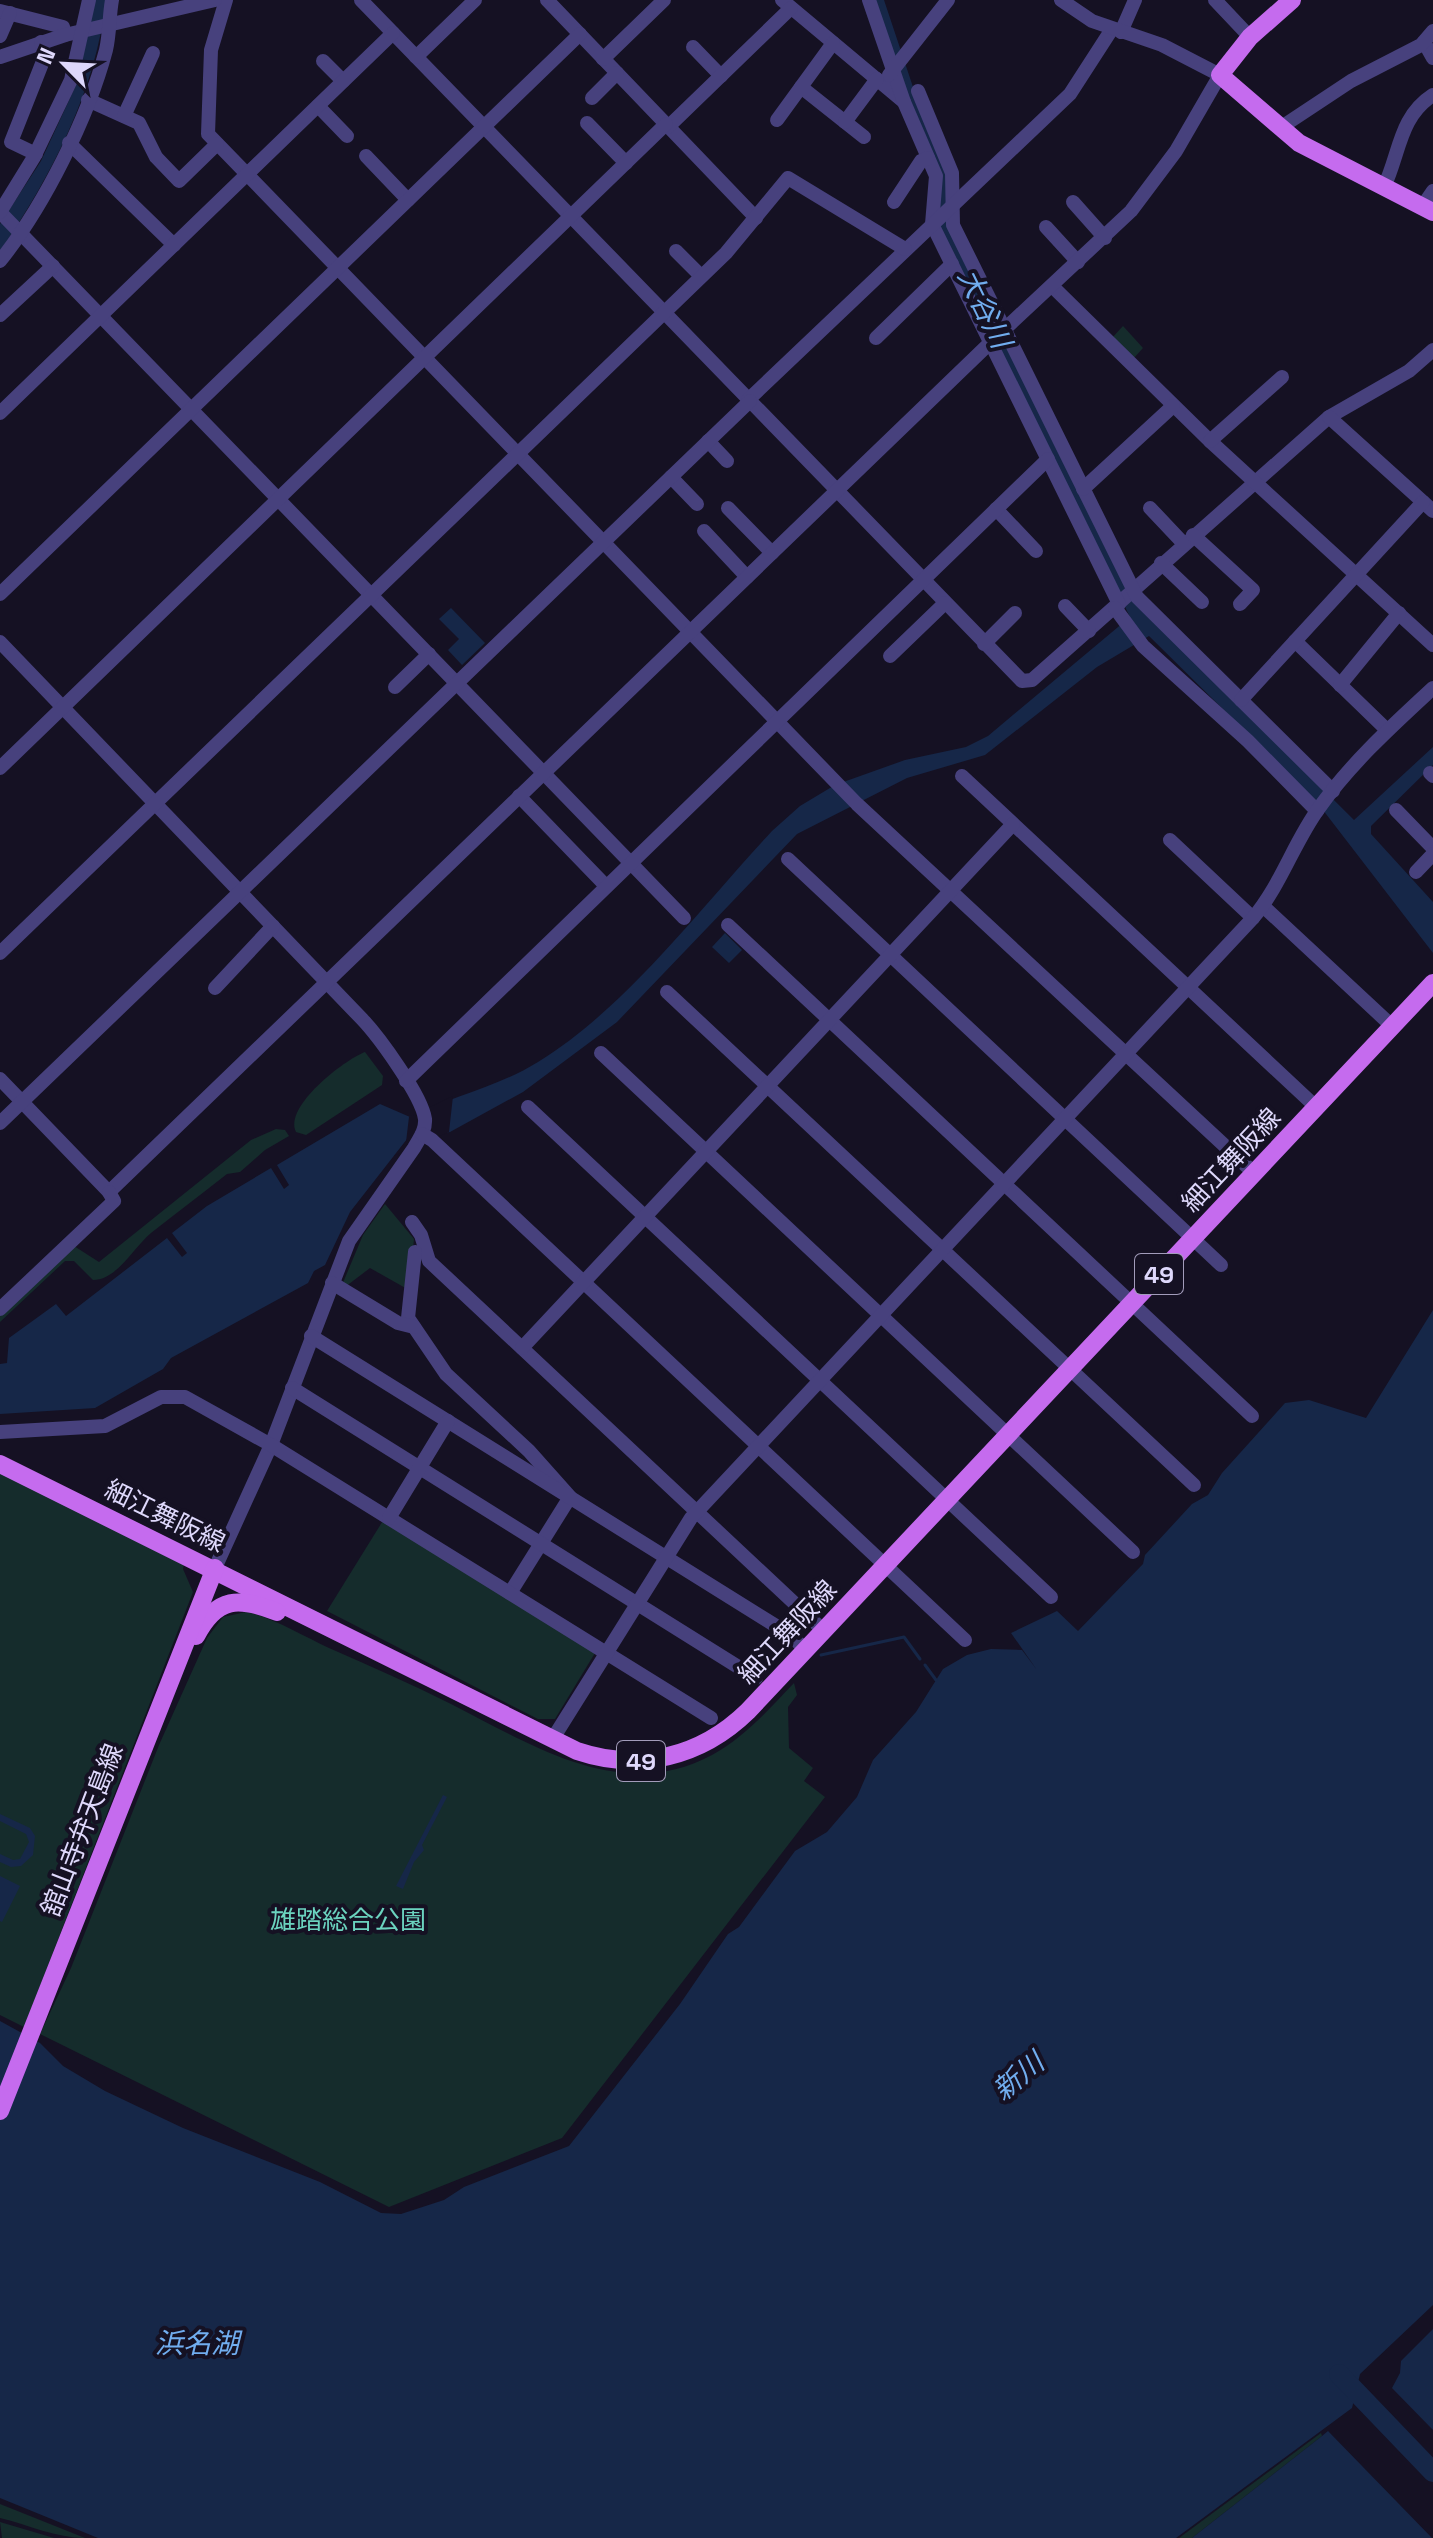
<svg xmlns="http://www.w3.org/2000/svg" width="1433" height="2538" font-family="'Space Grotesk','Noto Sans JP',sans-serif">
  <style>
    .green { fill: #152c2c }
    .water { fill: #162748 }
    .pier { fill: #151123 }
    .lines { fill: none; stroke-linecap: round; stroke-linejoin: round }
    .stream { stroke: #162748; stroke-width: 3 }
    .river { stroke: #162748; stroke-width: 20 }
    .minor { stroke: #47417d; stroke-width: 14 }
    .major { stroke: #c56bee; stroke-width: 18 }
    .labels { text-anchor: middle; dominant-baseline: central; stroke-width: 8; stroke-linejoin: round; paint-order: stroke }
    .shield { fill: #151123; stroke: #a29cba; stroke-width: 2 }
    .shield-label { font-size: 24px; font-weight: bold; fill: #ded8fb }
    .street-label { font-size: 26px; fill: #ded8fb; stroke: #151123 }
    .park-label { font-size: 26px; fill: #6bd3bf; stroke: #151123 }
    .water-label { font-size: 28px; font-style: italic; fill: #71adef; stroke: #151123 }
  </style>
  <rect width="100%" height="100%" fill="#151123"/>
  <g class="green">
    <polygon points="1123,326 1143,348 1133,359 1112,338"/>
    <path d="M365,1052l18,24 -1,9 -76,50 -10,-3c-13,-25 48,-72 69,-80z"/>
    <path d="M276,1129l9,1 4,6 -24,14 -25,22 -13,2c-25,20 -51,39 -76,59 -17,14 -34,47 -58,47l-19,-19h-9l-65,61v-9l74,-67 25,16 152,-122z"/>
    <polygon points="385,1204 414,1239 409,1290 370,1268 345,1287 342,1285 363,1235"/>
    <polygon points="0,1471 184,1563 183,1569 193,1592 24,2027 0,2015"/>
    <polygon points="384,1519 595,1653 555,1719 538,1719 327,1611"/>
    <path d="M246,1612c28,6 57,24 83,36 41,18 82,36 122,56 81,41 170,100 261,51 33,-18 57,-46 82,-72l3,12 -9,12 1,41 24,20 -9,13 21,16 -263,341 -173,69 -349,-173 31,-66 88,-223 48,-107 16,-21z"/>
    <polygon points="1321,2433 1322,2436 1192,2538 1179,2538"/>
    <path d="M0,2504l85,34c-29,0 -56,-13 -85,-20z"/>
    <polygon points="0,2522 54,2538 2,2538"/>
  </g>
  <g class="water">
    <path d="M94,0h12c-10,90 -55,177 -106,251v-27l41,-63 36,-78z"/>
    <path d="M873,0h11l30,90 33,78 -1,40 188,393 220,219 79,-73v18l-62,61v8l62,68v51l-117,-152 -167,-165 -52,31 -112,88 -78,23 -110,56 -180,188 -94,70 -73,40 -43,7 -57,73 -25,53 -11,6 -6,12 -137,75 -8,11 -68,39 -95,6v-50l7,-1 2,-25 47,-34 10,12 101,-78 15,19 5,-4 -15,-20 35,-27 64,-38 13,21 5,-4 -12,-20 103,-61 30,13c42,-21 88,-30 128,-55 88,-54 163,-155 234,-231l28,-25 35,-21 70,-25 61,-13 22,-11 142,-119 -193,-393 3,-37z"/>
    <polygon points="451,608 485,643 462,665 448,650 459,639 439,619"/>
    <polygon points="725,933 742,950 729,963 712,947"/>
    <polygon points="1433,1310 1433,2305 1360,2374 1352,2408 1176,2538 98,2538 0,2498 0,2021 40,2043 63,2066 105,2091 183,2128 320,2182 381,2213 401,2214 444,2200 464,2187 569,2146 680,2004 728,1934 739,1927 795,1851 827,1832 857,1797 873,1760 916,1712 943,1669 967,1655 991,1649 1022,1650 1037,1670 1011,1633 1057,1611 1078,1631 1143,1564 1145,1555 1192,1504 1208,1495 1222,1473 1285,1403 1309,1400 1366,1418"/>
    <polygon points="443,1795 447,1797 422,1845 424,1850 414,1862 403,1889 396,1886"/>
    <polygon points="0,1814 30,1828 35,1836 33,1855 21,1866 11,1867 0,1862 0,1854 13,1860 20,1859 29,1842 26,1834 0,1821"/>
    <polygon points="0,1876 20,1886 2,1922 0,1921"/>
    <polygon points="1433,2329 1433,2430 1392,2388 1400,2373 1401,2361"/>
    <polygon points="1328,2431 1432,2538 1192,2538 1322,2436"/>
  </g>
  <polygon class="pier" points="453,1096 449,1132 394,1156 406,1142 409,1117"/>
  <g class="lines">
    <g class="stream">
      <polyline points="821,1655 904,1637 920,1659"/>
      <polyline points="925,1665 936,1680"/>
    </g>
    <polyline class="river" points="1339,2374 1433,2472"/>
    <g class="minor">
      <polyline points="226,0 211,50 208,134 857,804 1254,1173"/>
      <polyline points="361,0 1022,681 1032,680 1329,417 1409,371 1433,350"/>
      <polyline points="547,0 756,218"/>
      <polyline points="782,0 904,102"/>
      <polyline points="869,0 904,102 936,176 932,224 1119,604"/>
      <polyline points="1215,0 1250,37"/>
      <polyline points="0,11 63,27 65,35"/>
      <polyline points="1121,32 1135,0"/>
      <polyline points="0,36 10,13"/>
      <polyline points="1424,42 1433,58"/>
      <polyline points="693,47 721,76"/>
      <polyline points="0,57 65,35 215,0"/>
      <polyline points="416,57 475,0"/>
      <polyline points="603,59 664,0"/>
      <polyline points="323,61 343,81"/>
      <polyline points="889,75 948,0"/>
      <polyline points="801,87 864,137"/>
      <polyline points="918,91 952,173 953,225 1137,597 1333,791"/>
      <polyline points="592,98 617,73"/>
      <polyline points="88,100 139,123 156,157 179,181 217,144"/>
      <polyline points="318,106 347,136"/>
      <polyline points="124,116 153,53"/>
      <polyline points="777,120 833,43"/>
      <polyline points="845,122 877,79"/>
      <polyline points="587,123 626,163"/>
      <polyline points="668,127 791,8"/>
      <polyline points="1280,128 1351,81 1421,45 1433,31"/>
      <polyline points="69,143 174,245"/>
      <polyline points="36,154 11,142 45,56 41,42"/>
      <polyline points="366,156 408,200"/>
      <path d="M1384,187c16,-34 15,-70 49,-92"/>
      <polyline points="894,202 921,161 928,158"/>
      <polyline points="1073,202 1105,238"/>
      <polyline points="1422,207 1433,191"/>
      <polyline points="0,212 684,918"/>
      <polyline points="0,212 34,157 71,80 89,0"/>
      <polyline points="1046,227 1078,262"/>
      <polyline points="676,251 701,276"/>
      <path d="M0,261c44,-55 88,-143 106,-211 4,-17 3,-34 6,-50"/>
      <polyline points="1052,286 1210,441 1433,645"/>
      <polyline points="0,315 53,266"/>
      <polyline points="876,338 952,264"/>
      <polyline points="748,400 1070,94 1112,29"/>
      <polyline points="0,413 393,33"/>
      <polyline points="1329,417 1433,511"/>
      <polyline points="708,441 727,461"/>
      <polyline points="1210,441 1282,377"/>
      <polyline points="671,477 697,504"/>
      <polyline points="1083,489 1173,406"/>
      <polyline points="728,508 772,553"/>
      <polyline points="1150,508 1184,544"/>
      <polyline points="996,509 1036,551"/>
      <polyline points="704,531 747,577"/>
      <polyline points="1193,535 1253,590 1240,604"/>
      <polyline points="1161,563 1202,602"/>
      <polyline points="0,594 580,34"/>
      <polyline points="1065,606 1089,631"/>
      <polyline points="1115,608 1143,646 1248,741 1317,811"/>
      <polyline points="1295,641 1387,730"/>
      <path d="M0,642l362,377c17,18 60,77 63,100 1,11 -6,20 -11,29l-65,93 -78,204 -56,123"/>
      <polyline points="984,644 1015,613"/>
      <polyline points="890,656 945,603"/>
      <polyline points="1340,685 1399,613"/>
      <polyline points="395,687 429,654"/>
      <polyline points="1241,700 1423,502"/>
      <polyline points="0,768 666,124"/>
      <polyline points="1430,773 1433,776"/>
      <polyline points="962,776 1316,1107"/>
      <polyline points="519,796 606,886"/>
      <polyline points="1396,810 1433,848"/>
      <polyline points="1170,840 1253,918"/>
      <polyline points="788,859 1221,1265"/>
      <polyline points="1416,872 1433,854"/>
      <polyline points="1263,906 1392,1026"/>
      <polyline points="728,925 1252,1416"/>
      <polyline points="0,953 726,253 788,178 905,249"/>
      <polyline points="215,988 273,926"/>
      <polyline points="667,992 1194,1485"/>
      <polyline points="601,1053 1133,1552"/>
      <polyline points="0,1079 109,1192 993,340 1131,211 1176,151 1220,75 1162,45 1092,21 1061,0"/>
      <polyline points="406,1081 1048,459"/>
      <polyline points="528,1107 1051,1597"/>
      <polyline points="0,1123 750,401"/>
      <polyline points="422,1134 432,1140 965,1640"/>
      <polyline points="412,1222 421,1235 429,1261 824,1631"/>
      <polyline points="415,1252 408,1318 446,1374 529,1451 570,1497 510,1593"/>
      <polyline points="332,1283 398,1323 414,1327"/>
      <polyline points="0,1309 114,1201 109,1192"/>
      <polyline points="311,1336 789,1634 806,1650"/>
      <polyline points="522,1348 1013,824"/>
      <polyline points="292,1388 756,1678"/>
      <polyline points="0,1432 105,1426 161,1397 185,1397 271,1445 711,1718"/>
      <polyline points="389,1518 448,1421"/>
      <path d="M552,1740l139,-222 562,-600c28,-33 41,-76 66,-110 32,-45 74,-83 114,-120"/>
    </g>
    <g class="major">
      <polyline points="1292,0 1250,37 1220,75 1299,143 1433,212"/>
      <path d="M0,1464l577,287c62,21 124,6 171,-40l685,-728"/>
      <path d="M196,1636c21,-40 43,-39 81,-24"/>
      <polyline points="0,2111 215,1568"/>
    </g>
  </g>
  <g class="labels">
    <g class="shield">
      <rect x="1135" y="1254" width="48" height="40" rx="6"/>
      <rect x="617" y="1741" width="48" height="40" rx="6"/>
    </g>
    <g class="shield-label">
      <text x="1159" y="1274">49</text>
      <text x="641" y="1761">49</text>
    </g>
    <g class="street-label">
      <text transform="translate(1231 1160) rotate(-47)">細江舞阪線</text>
      <text transform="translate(165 1516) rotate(26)">細江舞阪線</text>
      <text transform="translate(787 1632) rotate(-47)">細江舞阪線</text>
      <text transform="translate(82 1830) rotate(-69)">舘山寺弁天島線</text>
    </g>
    <g class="park-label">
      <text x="348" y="1920">雄踏総合公園</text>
    </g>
    <g class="water-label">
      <text transform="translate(985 308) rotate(64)">大谷川</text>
      <text transform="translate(1018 2076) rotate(-40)">新川</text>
      <text x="197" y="2343">浜名湖</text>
    </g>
  </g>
  <g transform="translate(64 64) rotate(294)" stroke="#151123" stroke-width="6" paint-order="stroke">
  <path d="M0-6L14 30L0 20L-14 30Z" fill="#ded8fb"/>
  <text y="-12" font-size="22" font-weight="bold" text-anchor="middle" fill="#ded8fb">N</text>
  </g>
</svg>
